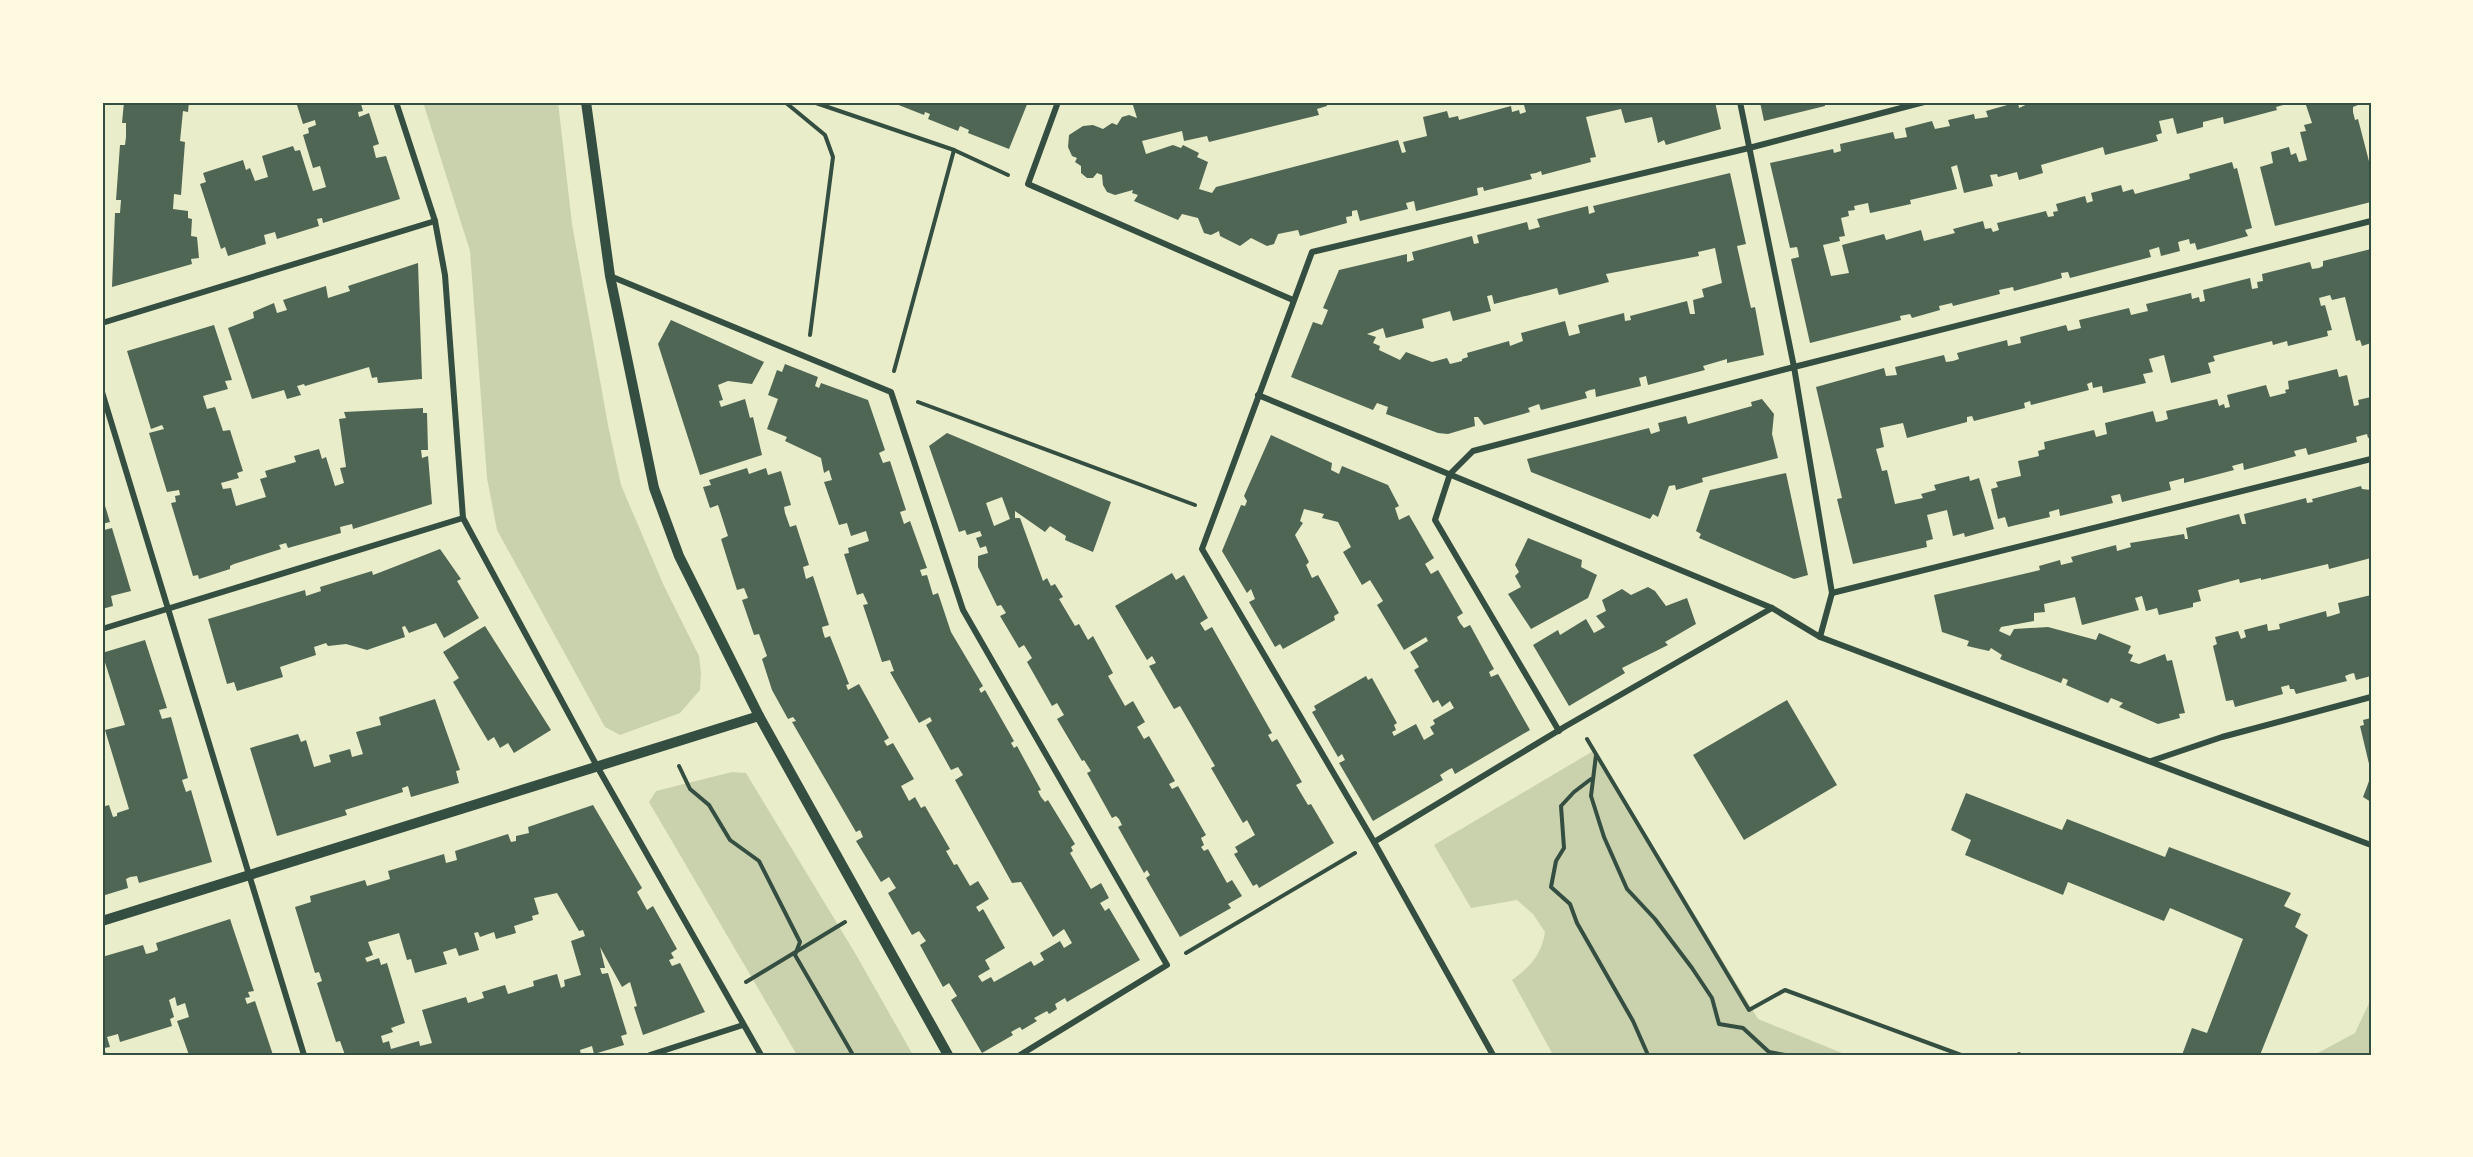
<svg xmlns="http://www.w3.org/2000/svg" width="2473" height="1157" font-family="Rubik,sans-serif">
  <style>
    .green { fill: #cad2ad }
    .building { fill: #4f6655; fill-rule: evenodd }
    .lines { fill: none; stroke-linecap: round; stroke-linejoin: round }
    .path { stroke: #344e41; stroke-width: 4 }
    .minor { stroke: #344e41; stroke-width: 6 }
    .tertiary { stroke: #344e41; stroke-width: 10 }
    .neatline { fill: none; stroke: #344e41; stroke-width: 2 }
  </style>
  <rect width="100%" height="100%" fill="#e9edc9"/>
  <g class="green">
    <polygon points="423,102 558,102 572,224 608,425 621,485 664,586 699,656 701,673 700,690 680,713 620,735 605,727 497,530 487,478 470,251"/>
    <path d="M1595,750l163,269 89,36h-294l-41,-75c18,-13 30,-26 33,-48l-12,-18 -16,-14 -46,8 -37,-63z"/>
    <polygon points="732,772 746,773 855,953 913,1055 797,1055 649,802 656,791"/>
    <polygon points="2371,999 2371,1055 2314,1055 2355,1033"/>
  </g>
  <g class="building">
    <polygon points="124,102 189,102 188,112 183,111 180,141 185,142 181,195 174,194 173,209 188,211 188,218 192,219 191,236 197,237 199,258 191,259 192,264 112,287 115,213 120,213 121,200 116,200 120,145 125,145 126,137 126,123 122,123"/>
    <polygon points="296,102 366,102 361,104 363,111 358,112 359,117 369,113 379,144 373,146 376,158 386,156 400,199 323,223 322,218 317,219 319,226 277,239 275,232 264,235 266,244 228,256 225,247 221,249 200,184 206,182 203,173 243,160 246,170 250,168 255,181 268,177 262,156 293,146 295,151 300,150 313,191 326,187 320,166 313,168 303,135 309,133 308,128 316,125 315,120 303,124"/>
    <polygon points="891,102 1028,102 1009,149 968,133 969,130 960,126 958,131 928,119 930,114 925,112 924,115"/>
    <polygon points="1132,102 1326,102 1327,106 1317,109 1319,115 1209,142 1207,136 1184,141 1182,131 1142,141 1146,154 1173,145 1181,148 1183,145 1199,153 1197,157 1208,162 1199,189 1212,193 1216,187 1398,140 1402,153 1406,152 1403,142 1427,136 1423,117 1447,111 1449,118 1458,116 1459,120 1511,106 1512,112 1519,110 1520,114 1526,112 1524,105 1535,102 1715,102 1721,129 1666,145 1664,140 1658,143 1652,117 1625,123 1621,109 1586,117 1596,157 1590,158 1591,162 1542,175 1541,171 1536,173 1530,174 1532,179 1484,191 1483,187 1477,188 1478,195 1416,211 1414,201 1406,203 1408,209 1360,221 1357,210 1352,211 1352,216 1346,217 1347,223 1300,236 1298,230 1278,234 1274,244 1267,246 1251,238 1240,246 1220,236 1219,231 1211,235 1204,233 1198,218 1182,214 1178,220 1134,201 1138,195 1132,193 1133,190 1115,195 1107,192 1103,185 1102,175 1097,173 1093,178 1087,178 1081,173 1081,166 1075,162 1077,158 1072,156 1068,147 1069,135 1083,126 1093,125 1103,129 1112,123 1117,125 1122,117 1129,115 1137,118"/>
    <polygon points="1760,102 1824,102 1825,106 1764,121"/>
    <polygon points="2018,102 2019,108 2032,102 2282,102 2283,105 2276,107 2277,110 2224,124 2223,117 2203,122 2203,127 2177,134 2173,118 2159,121 2162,133 2156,135 2158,141 2105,155 2103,147 2041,165 2043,173 2019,180 2017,172 1998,177 1997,174 1990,175 1993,186 1964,193 1957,165 1951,167 1957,189 1910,200 1911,204 1870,213 1868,203 1854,206 1855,210 1848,211 1849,216 1841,218 1845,236 1839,237 1840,241 1823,245 1831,276 1849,273 1842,245 1884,234 1886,240 1921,230 1924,241 1955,233 1953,229 1983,221 1985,229 1991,228 1993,232 1999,230 1997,223 2046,211 2048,217 2054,216 2053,212 2058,211 2056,204 2085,196 2087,203 2093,201 2091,193 2121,185 2123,192 2133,189 2135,194 2190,179 2189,174 2232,162 2234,169 2237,168 2252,228 2245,230 2248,236 2197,250 2195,243 2190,244 2189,239 2178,242 2180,251 2161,256 2159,247 2149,250 2151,257 2070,278 2068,272 2061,273 2062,278 2014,291 2013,287 1999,290 2000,294 1953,306 1952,303 1939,306 1940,310 1912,318 1910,314 1900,316 1901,320 1810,343 1791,259 1799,257 1798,251 1797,247 1790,248 1770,163 1833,149 1834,153 1841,151 1840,144 1893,132 1895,139 1907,137 1905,128 1932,121 1935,129 1950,126 1948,120 1974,114 1975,119 1988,117 1986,111"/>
    <polygon points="2305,102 2358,102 2358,105 2353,107 2353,112 2355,120 2358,119 2371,169 2371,202 2275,226 2260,167 2273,163 2271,152 2289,147 2291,155 2296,153 2299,162 2307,160 2300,132 2306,131 2304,125 2312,123"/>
    <path d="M1730,173l16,71 -9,2 14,62 4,-1 9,48 -37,8v-4l-24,7 2,4 -57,15 -2,-9 -7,2 2,8 -45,11 -1,-8 -5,1 -5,2 2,6 -46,12 -2,-6 -11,4 2,4 -46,13 -6,-8h-4l1,9 -27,8 -10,-1 -52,-19 2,-7 -11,-4 -4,7 -82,-33 22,-55 9,3 6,-15 -5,-2 16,-38 68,-16v8l7,-2 -2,-8 60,-16 2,8 5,-1 -2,-8 50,-13 2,8 11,-3 -3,-8 51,-13 1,8 6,-2 -2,-6zM1715,248l7,35 -20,6 2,8 -11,3 2,14h-5l-3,-13 -57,15 1,4 -6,1 -1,-8 -46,12 2,8 -11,3 -4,-15 -44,12 2,8 -13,5 -1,-5 -42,12 1,4 -6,2v2l-12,3 -3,-6 -15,4 -26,-10 -6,8 -21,-10 1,-4 -7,-3 3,-6 -9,-3 16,-6 3,10 38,-10 -2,-9 28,-8 3,10 38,-10 -4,-15 5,-1 2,9 63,-16 2,7 50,-13 -3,-8 93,-18 -1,-4z"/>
    <polygon points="2371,249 2371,343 2362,346 2360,340 2356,341 2345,297 2332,300 2330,295 2319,298 2321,306 2325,305 2332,330 2327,331 2328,336 2288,346 2287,341 2273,345 2272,341 2213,356 2215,361 2208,363 2211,373 2171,383 2164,355 2149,359 2153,372 2143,374 2146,383 2103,393 2102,386 2093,388 2092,382 2087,384 2089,390 2031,405 2030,401 2024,403 2025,408 1974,421 1972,416 1967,417 1967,422 1907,438 1903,423 1880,428 1884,447 1876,449 1882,471 1887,470 1895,504 1923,498 1921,494 1936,490 1934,485 1969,476 1970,481 1979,478 1994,529 1965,537 1964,533 1953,536 1947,510 1927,515 1933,539 1926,541 1927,547 1853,564 1837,499 1842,498 1816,387 1884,368 1886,376 1897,375 1895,367 1944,355 1946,362 1953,361 1959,359 1957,353 2007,340 2008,346 2021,343 2020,337 2066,325 2068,331 2081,328 2079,320 2129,308 2131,315 2148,311 2146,304 2191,293 2192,299 2199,297 2200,302 2205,301 2203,290 2250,278 2252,289 2258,288 2257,282 2263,281 2262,274 2310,262 2312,269 2319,268 2323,266 2323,261"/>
    <polygon points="418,263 422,379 378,383 377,377 372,378 369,367 305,386 304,384 297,386 301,395 287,399 284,390 252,399 228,328 254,318 253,312 274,303 277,313 287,310 283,300 326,286 328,298 350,291 348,286"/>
    <polygon points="671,320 764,362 752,384 728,381 718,385 723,400 719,401 721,407 745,399 750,418 753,417 762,455 700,475 658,344"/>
    <polygon points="214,325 232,380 225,381 228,389 203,396 207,409 215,407 223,431 230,430 243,471 237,473 239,478 221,483 223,489 231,488 236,506 266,497 260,479 267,477 265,471 296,462 294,456 319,449 322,459 326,457 335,486 344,483 340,468 346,467 339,419 346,418 344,412 423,408 423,413 427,413 428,450 421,450 422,458 428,456 432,504 353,529 352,524 340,527 341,533 288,548 286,543 279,545 281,549 234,564 230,566 230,569 199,579 198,575 193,576 171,503 176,502 175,496 180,495 179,490 167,492 149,433 164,429 162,425 151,429 127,351"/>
    <polygon points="785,364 818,377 815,386 819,388 821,383 868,400 885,450 879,453 883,463 890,461 906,510 900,512 904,524 910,521 927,568 920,570 922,576 927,575 933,595 938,593 951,632 983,686 979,689 981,693 985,690 1014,741 1011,743 1014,748 1017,746 1041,790 1038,791 1041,797 1045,802 1048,800 1075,844 1071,847 1073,851 1070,853 1091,889 1101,883 1109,898 1100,903 1105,911 1109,908 1140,960 1067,1002 1065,998 1055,1004 1057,1009 1049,1014 1047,1011 1034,1018 1037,1021 1022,1030 1020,1027 1011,1032 1013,1035 982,1053 951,1000 957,996 949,983 943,987 920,945 926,941 919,931 912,935 888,893 896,888 889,877 881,882 856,841 863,837 860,830 856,832 792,722 796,721 793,717 788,719 772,690 762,659 767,656 759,634 754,635 742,600 748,598 744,588 737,590 721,539 728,536 718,505 710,508 703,487 711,485 709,480 747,468 749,474 766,468 768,475 781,471 791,505 784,507 785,513 790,527 796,525 809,565 803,567 806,579 813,576 829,625 822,627 823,632 825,638 830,636 849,684 846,685 848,690 859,684 889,738 884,741 887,746 893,743 914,779 901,786 909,801 915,797 921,808 925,806 950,849 946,851 954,865 957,864 970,886 978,881 989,899 976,907 979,912 983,909 1005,948 985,960 990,969 978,976 982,982 991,977 994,982 1031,961 1034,966 1044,960 1040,953 1060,941 1064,948 1072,943 1064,929 1053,937 1021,882 1012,883 955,780 963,775 958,767 951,770 926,725 932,721 930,717 919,723 890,672 894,671 890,660 882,662 863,605 868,604 863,593 857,595 844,554 849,553 848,548 869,541 866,531 851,536 847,523 839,525 824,482 832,480 829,470 824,473 821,458 785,441 787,437 767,429 778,399 768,395 777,370 782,372"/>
    <polygon points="2337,369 2339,377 2347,375 2354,406 2359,405 2358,400 2371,397 2371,437 2368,438 2367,434 2356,437 2357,442 2308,455 2306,448 2294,451 2296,456 2244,470 2243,463 2232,466 2234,470 2184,483 2184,478 2169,482 2171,490 2122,502 2120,494 2111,496 2113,503 2060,516 2059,509 2049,512 2050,517 2008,527 2005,517 1998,519 1991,489 1998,487 1996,482 2021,476 2018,461 2039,456 2038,451 2045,449 2044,442 2094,430 2096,437 2107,434 2105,423 2153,411 2156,422 2162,421 2168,419 2166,411 2217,399 2219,406 2224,404 2225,408 2230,407 2227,395 2266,385 2270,397 2286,393 2285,390 2289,389 2288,381"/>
    <polygon points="1762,399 1774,414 1772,434 1778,458 1702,478 1703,482 1676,490 1675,485 1669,486 1658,517 1653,514 1650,519 1531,472 1527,459 1649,428 1651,434 1660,431 1658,423 1686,416 1688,424 1752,406 1751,402"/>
    <path d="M947,433l164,69 -18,50 -28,-12 1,-4 -16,-10 -5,6 -30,-21v7h5l23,63 4,-3 4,8 4,-2 8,13 -4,2 16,27 4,-2 9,16 5,-4 20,37 -5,3 17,30 8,-5 12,21 -8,5 7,12 5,-3 26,45 -6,3 3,5 6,-3 28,49 -5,3 3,7 -3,2 3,4 4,-2 19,34 5,-3 10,16 -14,8 3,4 -51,29 -34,-59 4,-3 -3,-5 -3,3 -26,-46 4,-2 -3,-6 -3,-3 -4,2 -25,-45 4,-2 -7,-11 -2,1 -25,-42 7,-4 -7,-12 -5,3 -25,-44 5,-4 -8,-13 -5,3 -19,-32 6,-3 -5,-8 -4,1 -19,-39v-11l10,-3 -2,-7 -6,2 -4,-10 6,-2 -2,-5 -13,4 -2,-5 -6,2 -30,-86zM1002,497l8,22 -16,7 -8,-23z"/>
    <polygon points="1271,435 1332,463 1331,470 1339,474 1342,466 1388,485 1399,506 1395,508 1399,520 1409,515 1434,558 1425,564 1431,574 1438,570 1463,613 1457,617 1460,623 1464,628 1470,625 1494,669 1489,672 1491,677 1498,674 1530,730 1455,774 1452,768 1448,770 1440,775 1443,780 1373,821 1339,763 1345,760 1342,754 1338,757 1312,712 1316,710 1314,706 1366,676 1368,680 1372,678 1397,723 1394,725 1396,730 1392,732 1394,736 1416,724 1424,740 1434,734 1430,727 1435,724 1433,720 1454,708 1450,701 1442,707 1438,700 1433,703 1414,670 1419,667 1410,652 1428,641 1426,637 1404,650 1377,605 1383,601 1370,580 1362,585 1343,552 1351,547 1338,522 1322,518 1324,514 1304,509 1300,521 1303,523 1295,535 1309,562 1306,565 1312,578 1318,575 1339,613 1334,616 1335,620 1283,649 1280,644 1275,647 1249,602 1255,599 1251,589 1247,593 1222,551 1241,505 1245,506 1247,501 1244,496"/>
    <polygon points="1786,473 1808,575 1794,579 1699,538 1701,534 1696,531 1710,490"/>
    <polygon points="2361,486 2362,489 2371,490 2371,558 2329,569 2328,564 2261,580 2261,578 2240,583 2239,579 2198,590 2201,601 2193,603 2193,607 2159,615 2157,608 2146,611 2142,596 2135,598 2139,610 2082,625 2075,597 2044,604 2045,612 2034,613 2034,621 2001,627 1999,631 2010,636 2014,629 2048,627 2096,640 2099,633 2131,646 2128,653 2133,655 2130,661 2139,664 2165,654 2167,661 2172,660 2185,713 2179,714 2180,718 2158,724 2119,707 2123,703 2111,698 2108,703 2066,685 2068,680 2063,678 2061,683 2000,659 2002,655 1991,648 1989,651 1967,646 1969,641 1942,632 1934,595 2040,570 2039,566 2060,560 2061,565 2073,562 2071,557 2116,545 2117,551 2131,547 2130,543 2184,534 2185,539 2188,539 2186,528 2239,514 2242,524 2246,524 2244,514 2306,498 2307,503 2313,502 2312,499"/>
    <polygon points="102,496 110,522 102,524"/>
    <polygon points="102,525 104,530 112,528 131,591 111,596 113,606 102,609"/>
    <polygon points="1528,538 1582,560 1581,567 1597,575 1588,598 1531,629 1508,594 1521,587 1515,576 1519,572 1515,565"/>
    <polygon points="440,549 461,579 457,581 479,618 444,638 436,623 409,633 405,626 402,627 405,637 367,650 346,644 328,646 326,643 314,647 316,655 280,667 283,677 237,691 234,682 227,684 208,619 305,590 306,596 321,591 320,587 372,571 373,575 381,572"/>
    <polygon points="1172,573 1176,580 1184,575 1208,618 1200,623 1205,631 1212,627 1272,733 1268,735 1272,742 1277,739 1302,782 1296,785 1308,805 1311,804 1334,843 1259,888 1257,884 1253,886 1234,854 1238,852 1235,847 1255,835 1247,820 1243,823 1211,768 1215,766 1180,706 1174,709 1149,666 1156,663 1152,656 1147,660 1115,606"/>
    <polygon points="1648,587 1655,591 1666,606 1687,598 1696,624 1665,642 1668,645 1622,668 1625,673 1569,706 1533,645 1558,630 1560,635 1586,619 1594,633 1605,627 1596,616 1606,611 1602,600 1622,589 1631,595"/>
    <polygon points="2371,595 2371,676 2356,680 2354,673 2350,674 2345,676 2347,681 2296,694 2294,689 2290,689 2289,685 2281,687 2283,694 2235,707 2233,700 2226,701 2213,646 2217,644 2215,637 2238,631 2241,639 2246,637 2244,630 2267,624 2268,631 2280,629 2279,624 2326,611 2327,617 2334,615 2340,613 2338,603"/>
    <polygon points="485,626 551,730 514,753 508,743 500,748 494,737 488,741 453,682 459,678 443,652"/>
    <polygon points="145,640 167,708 159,710 162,719 171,717 188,778 182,780 186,792 191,790 212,862 139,883 137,876 130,877 126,879 128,888 102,896 102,807 109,805 113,817 117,816 117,813 129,809 105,730 125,725 102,653"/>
    <polygon points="435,699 460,770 456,771 459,783 411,797 408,786 402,788 403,792 345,810 347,815 277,836 250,748 298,734 301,742 306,740 314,767 331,762 329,755 350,749 352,757 363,754 356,732 381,725 379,717"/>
    <polygon points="1787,700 1837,785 1744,840 1693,755"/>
    <polygon points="2371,718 2371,768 2370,768 2360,726 2364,725 2363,720"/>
    <polygon points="2371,776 2371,802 2363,797"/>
    <polygon points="1966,793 2062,830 2067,819 2165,857 2169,847 2291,893 2284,906 2301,914 2295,927 2308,935 2260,1055 2182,1055 2192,1028 2207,1033 2243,939 2170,908 2164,921 2068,882 2063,895 1965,855 1971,840 1951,830"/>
    <path d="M593,805l49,83 -5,4 10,18 6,-4 24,43 -6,4 3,5 -5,2 3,6 8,-3 25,49 -62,23 -9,-28 3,-1 -7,-24 -8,5 -22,-40 5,21h-5l2,6 6,-1 19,61 -6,2 3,9 -30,9 -2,-8 -12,4 1,5h-236l-5,-14 -4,1 -19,-59 5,-2 -3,-9 -4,1 -20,-66 16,-5 -1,-6 55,-16 2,6 23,-7 -2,-8 56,-17 2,9 11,-3 -2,-9 53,-17 3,8 5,-1v-5l13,-3 -1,-6zM557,893l22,38 4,-1 2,6 -14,5 10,34 -17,5 1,6 -4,2 -4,-14 -24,7 1,5 -26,8 -3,-9 -23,7 2,6 -16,5 -2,-6 -44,13 10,33 -12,3 -1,-5 -28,8 -2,-8 -6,2 -2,-7 12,-4 -2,-4 14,-5 -18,-60 -6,2 -2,-7 -12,4 -2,-4 8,-3 -5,-13 31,-9 8,27 4,-1 4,14 32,-9 -4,-12 13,-4 3,8 20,-6 -5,-17 4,-1 2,5 14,-5 2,7 20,-6 -2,-7 19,-6 -1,-4 7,-2 -5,-16z"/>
    <polygon points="230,919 254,991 248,992 250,997 245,998 247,1004 255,1001 273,1055 189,1055 177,1021 189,1017 185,1003 177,1006 175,997 169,1000 174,1017 170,1019 172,1026 120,1042 118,1034 107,1037 110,1047 104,1048 106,1054 102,1055 102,957 143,945 146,954 154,952 158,950 156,943"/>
  </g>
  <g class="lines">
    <g class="path">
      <polyline points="785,102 825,135 833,157 810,335"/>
      <polyline points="813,102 954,150 1008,175"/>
      <polyline points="894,371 954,150"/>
      <polyline points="918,402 1195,505"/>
      <polyline points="1587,739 1749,1010 1785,990 1961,1055"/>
      <polyline points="1596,755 1591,796 1604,837 1627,889 1655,919 1692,968 1712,998 1719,1024 1743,1028 1769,1052 1785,1055"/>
      <polyline points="679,766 690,789 709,805 730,840 759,861 800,942 795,955 853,1055"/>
      <polyline points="1591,779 1574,792 1561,806 1564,848 1556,861 1551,887 1570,904 1577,923 1633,1021 1648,1055"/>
      <polyline points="1186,953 1355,853"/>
      <polyline points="746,982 845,922"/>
      <polyline points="2018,1055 2019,1054"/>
    </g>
    <g class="minor">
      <polyline points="396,102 435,221 445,275 463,518 598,768 761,1055"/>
      <polyline points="1058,102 1028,184 1293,300"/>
      <polyline points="1740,102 1794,367 1832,593 1820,637"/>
      <polyline points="610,276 891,392 963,610 1167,965 1020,1055"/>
      <polyline points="102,323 435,221"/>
      <polyline points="102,392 304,1055"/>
      <polyline points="1258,395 1772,608 1820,637 2371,845"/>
      <polyline points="1832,593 2371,459"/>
      <polyline points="102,629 463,518"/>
      <polyline points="1559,731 1435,520 1450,474 1473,451 1794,367 2371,221"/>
      <polyline points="2151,761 2222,737 2371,697"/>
      <polyline points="1374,842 1566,726 1772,608"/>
      <polyline points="650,1055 743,1025"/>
      <polyline points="1493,1055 1374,842 1202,549 1312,252 1749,148 1924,102"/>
    </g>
    <g class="tertiary">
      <polyline points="586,102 610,276 654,488 679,556 759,716 948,1055"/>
      <polyline points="102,921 759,716"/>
    </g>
  </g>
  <rect width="2473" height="1157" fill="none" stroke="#fefae0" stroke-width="207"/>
  <rect x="104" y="104" width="2266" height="950" class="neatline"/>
</svg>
